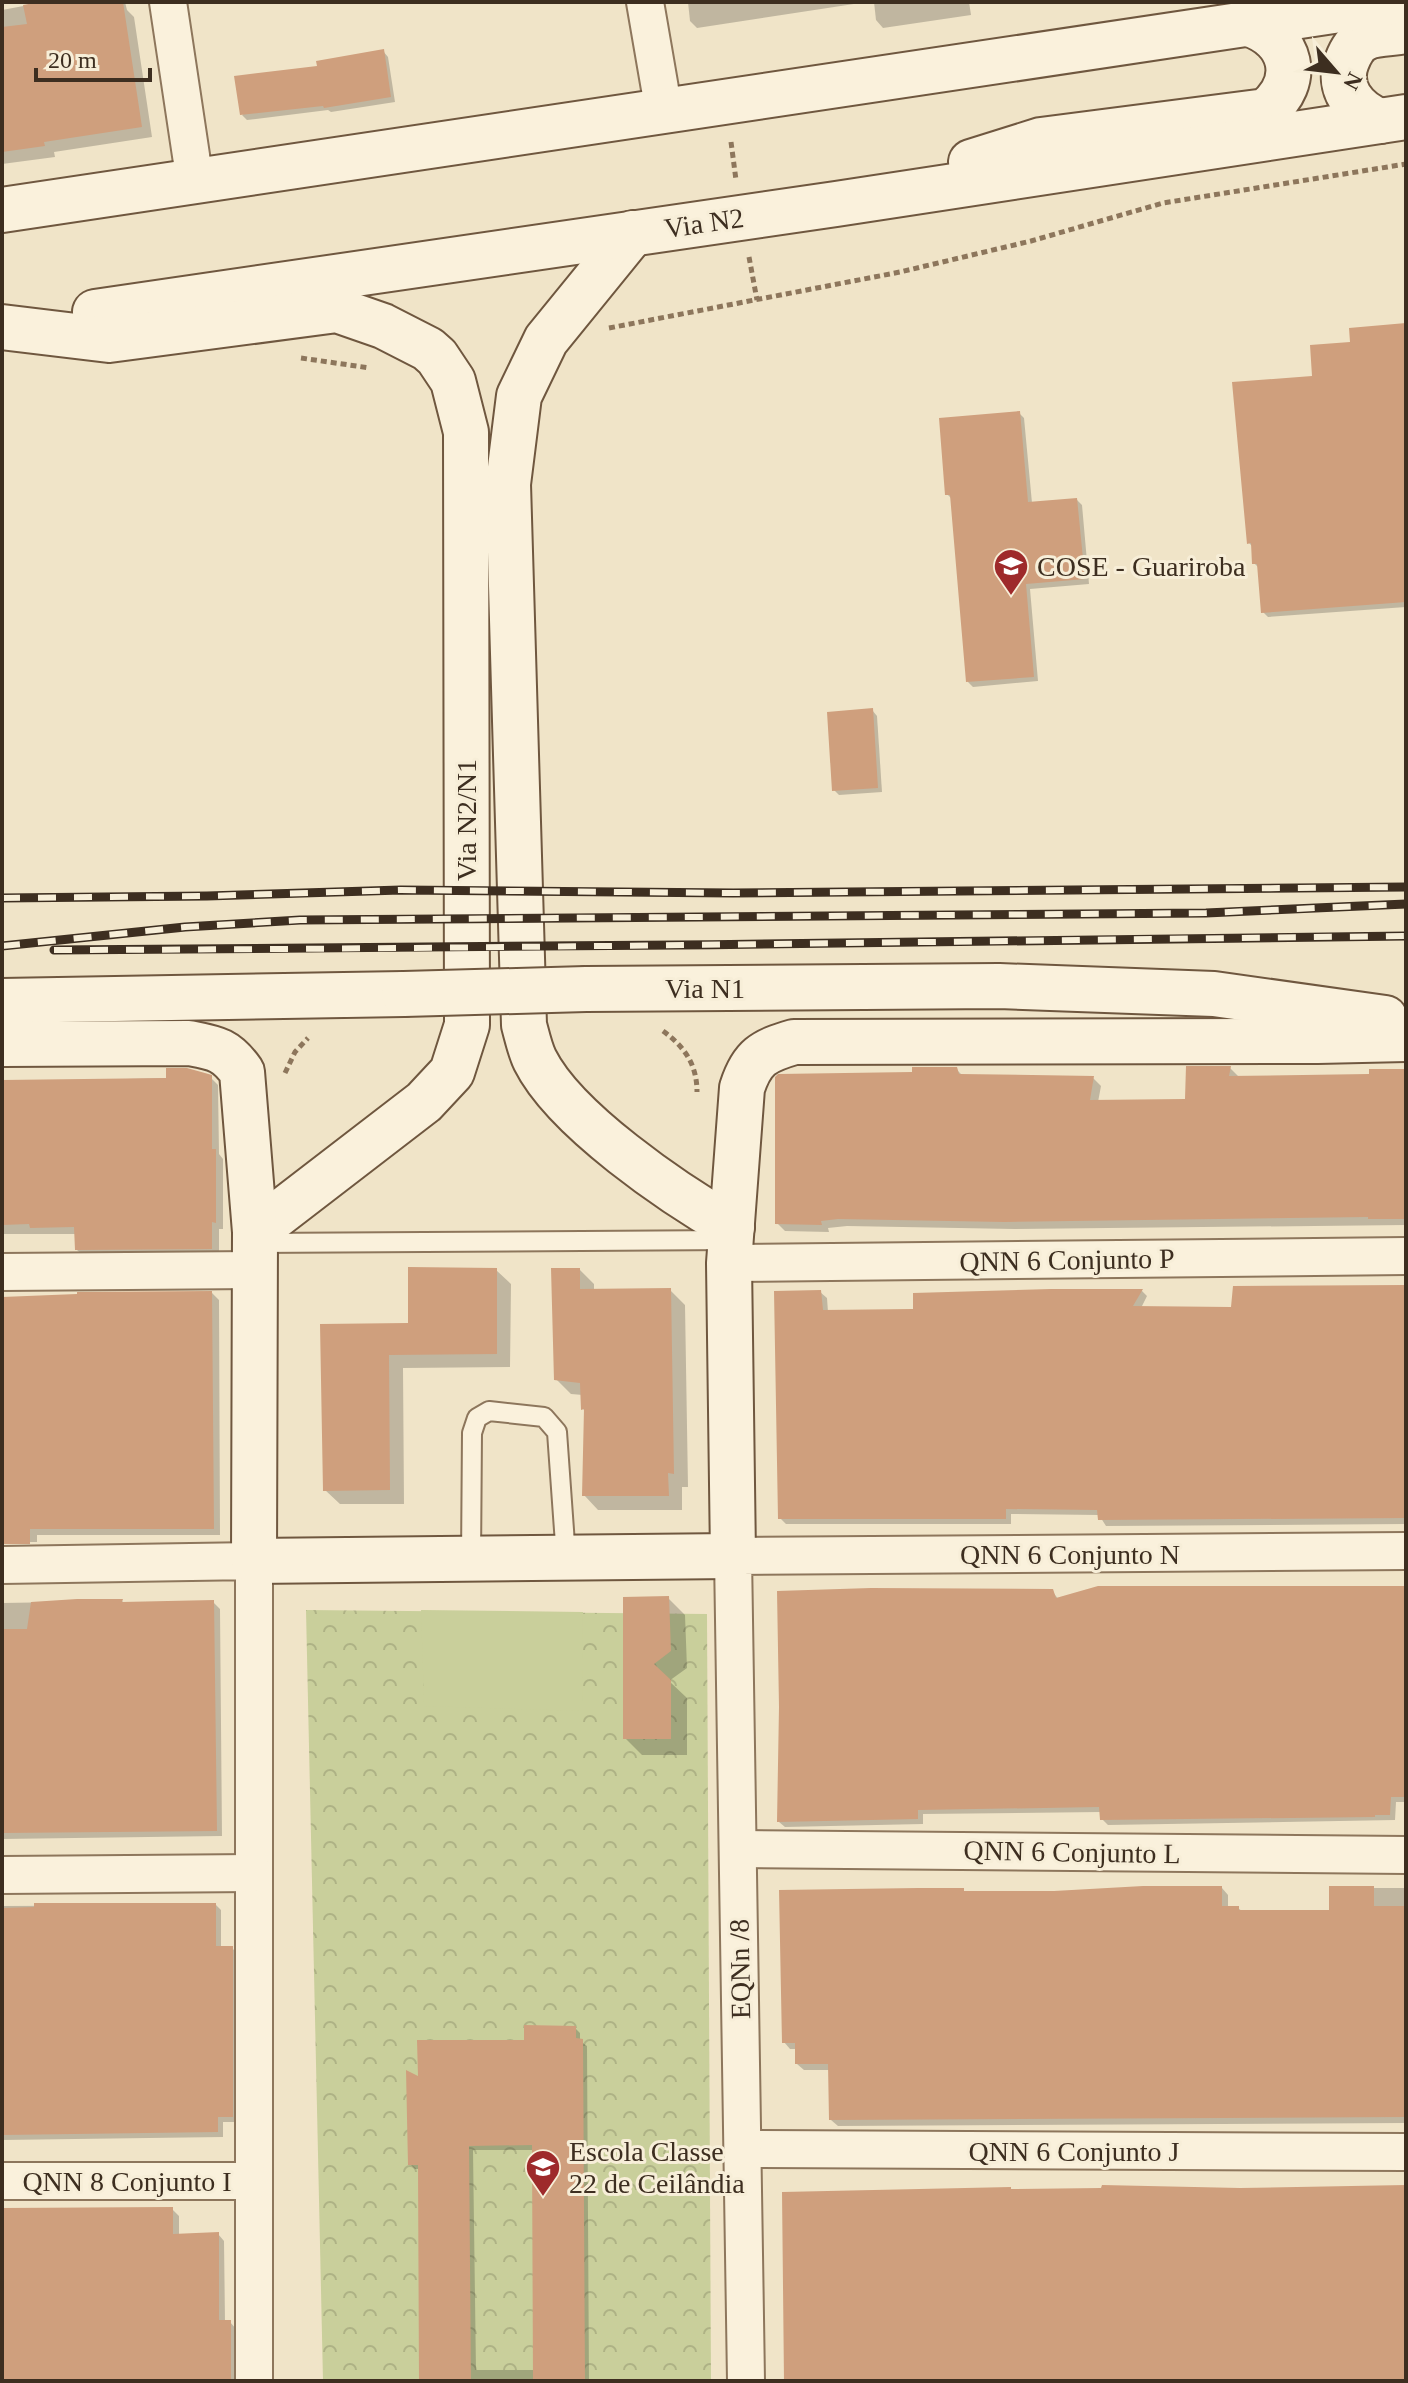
<svg xmlns="http://www.w3.org/2000/svg" width="1408" height="2383" font-family="'Times New Roman',serif">
  <style>
    .park { fill: url(#park-crowns) }
    .garden { fill: #c9cf9b }
    .shadow { fill: #0003; fill-rule: evenodd }
    .building { fill: #cf9f7d }
    .lines { fill: none; stroke-linecap: round; stroke-linejoin: round }
    .lane-casing { stroke: #8d765c; stroke-width: 22 }
    .street-casing { stroke: #8d765c; stroke-width: 40 }
    .secondary-casing { stroke: #6f573f; stroke-width: 48 }
    .path { stroke: #8d765c; stroke-width: 5; stroke-dasharray: 6 4; stroke-linecap: butt }
    .lane { stroke: #faf1dc; stroke-width: 18 }
    .street { stroke: #faf1dc; stroke-width: 36 }
    .secondary { stroke: #faf1dc; stroke-width: 44 }
    .rail-casing { stroke: #3d2e20; stroke-width: 9 }
    .rail { stroke: #f7eed8; stroke-width: 6; stroke-dasharray: 18; stroke-linecap: butt }
    .secondary-bridge-casing { stroke: #6f573f; stroke-width: 48; stroke-linecap: butt }
    .secondary-bridge { stroke: #faf1dc; stroke-width: 44 }
    .labels { text-anchor: middle; dominant-baseline: central; stroke-width: 6; stroke-linejoin: round; paint-order: stroke }
    .street-label { font-size: 28px; fill: #3d2e20; stroke: #f7eed8 }
    .poi-label { font-size: 28px; fill: #3d2e20; stroke: #f7eed8; text-anchor: start }
  </style>
  <defs>
    <pattern id="park-crowns" width="20" height="18" patternUnits="userSpaceOnUse" patternTransform="scale(2)"><rect width="20" height="18" fill="#c9cf9b"/><path d="M2 6a3 3 0 1 1 6 0M12 15a3 3 0 1 1 6 0" fill="none" stroke="#aeb285"/></pattern>
  </defs>
  <rect width="100%" height="100%" fill="#f0e4c8"/>
  <polygon class="park" points="306,1610 707,1614 711,2381 323,2381"/>
  <polygon class="garden" points="421,1610 583,1612 582,1711 424,1706"/>
  <g class="shadow">
    <polygon points="45,2 125,2 127,10 134,17 152,137 54,152 55,157 2,164 2,10"/>
    <polygon points="688,2 867,2 697,28 690,21"/>
    <polygon points="874,2 969,2 971,15 883,28 876,20"/>
    <polygon points="383,51 388,57 395,102 331,112 328,110 247,120 242,115 319,68"/>
    <polygon points="1406,325 1406,607 1268,617 1263,612 1259,568 1254,563 1254,548 1249,543 1315,377 1352,343"/>
    <polygon points="1019,413 1024,418 1032,503 1077,500 1082,505 1089,584 1030,589 1038,681 973,687 968,682 952,499 947,494"/>
    <polygon points="872,710 877,716 882,792 839,795 834,790"/>
    <polygon points="1230,1068 1238,1076 1371,1076 1406,1071 1406,1225 1014,1229 847,1226 828,1228 829,1232 785,1231 777,1223 914,1074 956,1069 963,1076 1093,1078 1101,1086 1098,1102 1187,1101"/>
    <polygon points="210,1077 218,1085 219,1154 223,1159 223,1229 219,1229 219,1256 85,1257 77,1250 76,1234 2,1234 2,1082"/>
    <polygon points="496,1270 511,1284 510,1367 403,1368 404,1504 340,1504 325,1490 322,1326 410,1325"/>
    <polygon points="580,1270 594,1284 594,1291 670,1290 685,1305 688,1487 682,1487 682,1510 598,1510 584,1495 585,1411 583,1409 583,1395 571,1394 556,1379"/>
    <polygon points="1406,1289 1406,1524 1106,1526 1099,1515 1011,1514 1011,1524 786,1524 780,1518 820,1292 827,1298 828,1312 915,1311 1142,1291 1147,1296 1141,1308 1233,1309"/>
    <polygon points="212,1293 219,1300 220,1535 37,1535 37,1542 2,1542 2,1299"/>
    <polygon points="1406,1587 1406,1802 1396,1802 1395,1820 1108,1825 1102,1819 1101,1812 923,1814 923,1824 785,1827 779,1822 1052,1591 1059,1600"/>
    <polygon points="668,1598 685,1615 687,1668 669,1681 687,1698 687,1755 642,1755 625,1738"/>
    <polygon points="122,1601 125,1604 213,1602 220,1609 222,1836 2,1839 2,1603"/>
    <polygon points="1222,1888 1228,1895 1228,1908 1238,1908 1243,1912 1331,1912 1331,1888 1406,1888 1406,2123 838,2126 831,2120 830,2070 804,2070 797,2064 797,2049 790,2049 784,2042 966,1893"/>
    <polygon points="216,1905 221,1910 221,1948 232,1948 238,1954 238,2122 223,2122 223,2137 2,2140 2,1906"/>
    <path d="M575,2028l5,5v8l7,5 2,335h-170l1,-212h-5l-5,-5 10,-84 106,-39zM473,2150h61l1,220h-59z"/>
    <polygon points="172,2209 179,2216 179,2235 218,2234 224,2241 225,2322 230,2322 236,2329 237,2381 2,2381 2,2210"/>
  </g>
  <g class="building">
    <polygon points="39,2 123,2 142,127 44,142 45,146 2,152 2,27 27,24 23,5"/>
    <polygon points="384,49 391,97 324,108 323,106 240,115 234,76 317,66 316,61"/>
    <polygon points="1406,323 1406,602 1261,613 1257,564 1252,564 1251,543 1247,544 1232,382 1312,376 1310,345 1350,342 1349,328"/>
    <polygon points="1020,411 1028,502 1077,498 1085,579 1026,584 1034,677 966,682 950,495 945,495 939,418"/>
    <polygon points="873,708 878,788 832,791 827,712"/>
    <polygon points="1186,1066 1231,1066 1229,1076 1369,1074 1369,1069 1406,1069 1406,1219 1368,1219 1368,1217 1005,1222 838,1219 821,1221 822,1225 775,1224 775,1077 778,1074 912,1072 912,1067 957,1067 959,1074 1094,1076 1090,1100 1185,1099"/>
    <polygon points="166,1068 187,1068 212,1075 212,1149 216,1149 216,1223 212,1222 212,1249 75,1250 74,1227 30,1228 29,1224 2,1225 2,1080 166,1078"/>
    <polygon points="408,1267 497,1268 497,1354 389,1355 390,1490 323,1491 320,1324 408,1323"/>
    <polygon points="551,1268 580,1268 580,1289 671,1288 674,1474 668,1473 669,1496 582,1496 584,1409 581,1410 580,1383 554,1380"/>
    <polygon points="1406,1285 1406,1518 1098,1520 1097,1510 1006,1509 1006,1519 778,1519 774,1291 821,1290 823,1310 913,1309 913,1293 1051,1289 1143,1289 1133,1306 1231,1307 1233,1286"/>
    <polygon points="212,1291 214,1529 30,1529 30,1544 2,1544 2,1297 77,1294 77,1292"/>
    <polygon points="1098,1586 1406,1586 1406,1797 1391,1797 1390,1815 1375,1815 1375,1817 1100,1820 1099,1807 918,1810 918,1819 777,1822 779,1707 777,1591 871,1588 1053,1589 1056,1598"/>
    <polygon points="669,1596 671,1651 654,1664 671,1680 671,1739 623,1739 623,1597"/>
    <polygon points="77,1599 123,1599 122,1602 214,1600 217,1831 2,1833 2,1629 27,1629 31,1602"/>
    <polygon points="1143,1886 1222,1886 1222,1906 1239,1906 1239,1910 1329,1910 1329,1886 1374,1886 1374,1906 1406,1906 1406,2117 829,2120 828,2064 795,2064 795,2043 782,2043 779,1890 918,1888 964,1888 964,1891 1054,1891"/>
    <polygon points="34,1903 216,1903 216,1946 233,1946 233,2117 218,2117 218,2132 2,2135 2,1908 34,1907"/>
    <polygon points="524,2025 576,2026 576,2038 583,2039 585,2381 533,2381 532,2145 469,2146 471,2381 419,2381 418,2165 408,2165 406,2070 418,2076 417,2040 524,2040"/>
    <polygon points="1102,2185 1240,2188 1406,2185 1406,2381 784,2381 782,2192 1011,2187 1011,2189 1101,2188"/>
    <polygon points="173,2207 173,2234 219,2232 219,2320 231,2320 231,2381 2,2381 2,2208"/>
  </g>
  <g class="lines">
    <g class="lane-casing">
      <g id="lane">
        <polyline points="254,1243 731,1240"/>
        <polyline points="471,1559 472,1433 477,1418 489,1411 544,1417 557,1432 566,1558"/>
      </g>
    </g>
    <g class="street-casing">
      <g id="street">
        <polyline points="168,2 195,182"/>
        <polyline points="645,2 664,112"/>
        <polyline points="729,1263 1406,1256"/>
        <polyline points="2,1272 254,1270"/>
        <polyline points="2,1565 254,1561 254,2381"/>
        <polyline points="738,1849 1406,1855"/>
        <polyline points="2,1875 254,1873"/>
        <polyline points="743,2149 1406,2152"/>
        <polyline points="2,2181 252,2181"/>
        <polyline points="746,2381 733,1556 1406,1551"/>
      </g>
    </g>
    <g class="secondary-casing">
      <g id="secondary">
        <path d="M1380,121c-25,-10 -44,-33 -33,-60 3,-8 8,-17 15,-21 10,-7 31,-6 44,-9"/>
        <path d="M971,162l70,-22 225,-29c37,-30 26,-73 -17,-87"/>
        <polyline points="2,210 1393,2"/>
        <path d="M633,233l-87,107 -27,56 -11,88 16,541c3,11 6,25 11,35 30,60 139,134 197,167"/>
        <polyline points="95,312 836,204 1406,117"/>
        <polyline points="2,327 109,340 337,310 383,326 428,349 437,357 453,381 466,432 467,1025 452,1072 424,1102 255,1232"/>
        <polyline points="586,989 999,986 1214,994 1385,1018"/>
        <polyline points="2,1001 404,994"/>
        <path d="M2,1044l187,-1c26,5 37,6 53,29l13,160 -1,329 479,-5 -4,-293 13,-175c10,-31 21,-37 52,-46l524,-1 88,-2"/>
      </g>
    </g>
    <g class="path">
      <polyline points="731,142 736,180"/>
      <polyline points="749,257 757,300"/>
      <polyline points="609,328 900,272 1031,241 1163,203 1406,164"/>
      <polyline points="301,358 370,368"/>
      <path d="M663,1031c22,16 34,34 34,61"/>
      <polyline points="285,1073 295,1052 308,1038"/>
    </g>
    <use href="#lane" class="lane"/>
    <use href="#street" class="street"/>
    <use href="#secondary" class="secondary"/>
    <g class="rail-casing">
      <g id="rail">
        <polyline points="2,898 207,896 401,890 733,893 1406,887"/>
        <polyline points="2,946 185,927 300,920 1206,913 1406,904"/>
        <path d="M54,950c451,-1 901,-9 1352,-14"/>
      </g>
    </g>
    <use href="#rail" class="rail"/>
    <g class="secondary-bridge-casing">
      <polyline id="secondary-bridge" points="404,994 586,989"/>
    </g>
    <use href="#secondary-bridge" class="secondary-bridge"/>
  </g>
  <defs>
    <g id="school-pin" transform="scale(1.8)"><path d="M0 17L-7.5 6A9.5 9.5 0 1 1 7.5 6Z" fill="#9e2a2b" stroke="#f7eed8"/><path d="M0-5L7-2L0 1L-7-2ZM-4 1L0 2.5L4 1V4Q0 6-4 4Z" fill="#fff"/></g>
  </defs>
  <g fill-rule="evenodd">
    <use href="#school-pin" x="1011" y="566"/>
    <use href="#school-pin" x="543" y="2167"/>
  </g>
  <g class="labels">
    <g class="street-label">
      <text transform="translate(704 223) rotate(-8)">Via N2</text>
      <text transform="translate(466 820) rotate(-90)">Via N2/N1</text>
      <text x="705" y="988">Via N1</text>
      <text transform="translate(1067 1260) rotate(-1)">QNN 6 Conjunto P</text>
      <text x="1070" y="1554">QNN 6 Conjunto N</text>
      <text transform="translate(1072 1852) rotate(1)">QNN 6 Conjunto L</text>
      <text transform="translate(740 1969) rotate(-91)">EQNn /8</text>
      <text x="1074" y="2151">QNN 6 Conjunto J</text>
      <text x="127" y="2181">QNN 8 Conjunto I</text>
    </g>
    <g class="poi-label">
      <text x="1037" y="566">COSE - Guariroba</text>
      <text x="569" y="2151">Escola Classe<tspan x="569" dy="32">22 de Ceilândia</tspan></text>
    </g>
  </g>
  <rect width="1408" height="2383" fill="none" stroke="#3d2e20" stroke-width="8"/>
  <g transform="translate(1336 72) rotate(118)" stroke="#f7eed8" stroke-width="6" paint-order="stroke">
  <path d="M0-6L14 30L0 20L-14 30Z" fill="#3d2e20"/>
  <text y="-12" font-size="22" font-weight="bold" text-anchor="middle" fill="#3d2e20">N</text>
  </g>
  <path d="M36 68v12h114v-12" fill="none" stroke="#3d2e20" stroke-width="4"/>
  <text x="48" y="68" font-size="24" fill="#3d2e20" stroke="#f7eed8" stroke-width="6" paint-order="stroke">20 m</text>
</svg>
